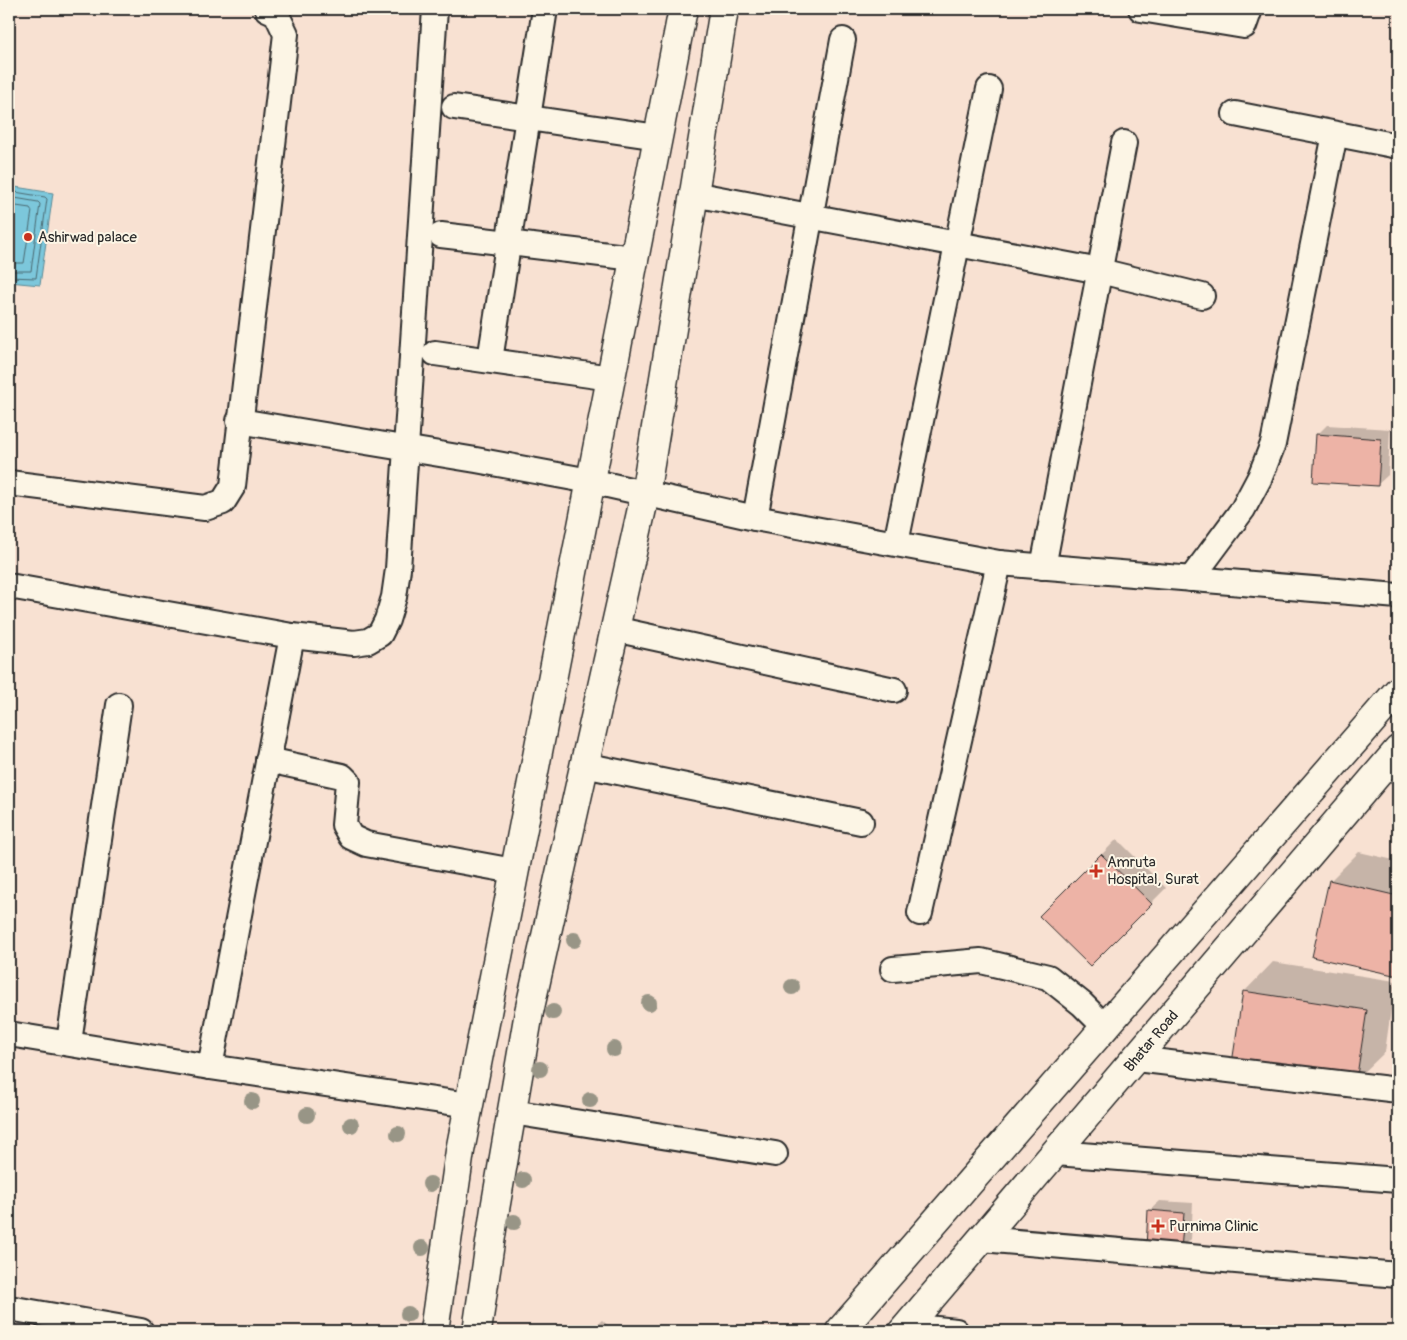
<svg xmlns="http://www.w3.org/2000/svg" width="1407" height="1340" font-family="Pangolin,sans-serif">
	<rect width="100%" height="100%" fill="#f8e1d2"/>
	<filter id="ink" filterUnits="userSpaceOnUse"><feTurbulence type="fractalNoise" baseFrequency=".02" numOctaves="2"/><feDisplacementMap in="SourceGraphic" scale="10" xChannelSelector="R" yChannelSelector="G"/><feConvolveMatrix kernelMatrix="1 2 1 2 8 2 1 2 1" color-interpolation-filters="sRGB"/></filter>
	<g filter="url(#ink)">
		<polygon fill="#7bc7db" stroke="#5b8995" points="9,186 53,193 40,285 9,282"/>
		<g fill="#0003">
			<polygon points="1327,425 1390,429 1388,475 1377,485 1317,435"/>
			<polygon points="1117,839 1166,888 1090,965 1041,916"/>
			<polygon points="1359,852 1398,861 1398,975 1313,956 1330,881"/>
			<polygon points="1273,962 1395,981 1385,1052 1355,1081 1244,992"/>
			<polygon points="1160,1201 1193,1203 1191,1239 1181,1249 1149,1211"/>
			<polygon points="602,1320 614,1331 590,1331"/>
		</g>
		<g fill="none" stroke-linecap="round" stroke-linejoin="round">
			<g stroke="#4b6971" stroke-width="1">
				<polyline points="9,191 45,197 47,199 36,278 9,277"/>
				<polyline points="9,197 38,202 40,204 31,271 9,271"/>
				<polyline points="9,205 30,208 32,211 24,263 9,263"/>
			</g>
		</g>
		<g fill="#edb3a6" stroke="#2b2b2b">
			<polygon points="1316,434 1381,439 1378,486 1313,482"/>
			<polygon points="1101,854 1152,904 1090,966 1039,916"/>
			<polygon points="1329,880 1398,896 1398,976 1312,957"/>
			<polygon points="1243,991 1367,1010 1356,1082 1232,1063"/>
			<polygon points="1148,1210 1184,1213 1181,1250 1146,1248"/>
		</g>
		<g fill="none" stroke-linecap="round" stroke-linejoin="round">
			<defs>
				<g id="minor">
					<polyline points="1141,9 1244,26 1250,9"/>
					<polyline points="454,107 658,137"/>
					<polyline points="1235,114 1398,146"/>
					<polyline points="693,194 1100,271 1202,296"/>
					<polyline points="441,235 634,258"/>
					<polyline points="435,353 611,378"/>
					<polyline points="490,360 545,9"/>
					<polyline points="239,421 476,460 590,481 755,518 999,563 1398,596"/>
					<polyline points="9,483 205,508 223,502 233,486 286,34 276,13 267,9"/>
					<polyline points="755,518 843,40"/>
					<polyline points="896,543 989,89"/>
					<polyline points="1043,567 1124,143"/>
					<polyline points="1191,579 1243,509 1260,477 1273,444 1335,134"/>
					<polyline points="9,586 292,636 354,643 368,641 380,634 387,620 394,597 398,569 435,9"/>
					<polyline points="614,629 894,690"/>
					<polyline points="268,760 342,776 348,782 344,825 351,837 366,844 514,871"/>
					<polyline points="584,765 861,822"/>
					<polyline points="920,913 999,563"/>
					<polyline points="893,969 981,961 1048,977 1082,1004 1106,1028"/>
					<polyline points="9,1034 210,1067 469,1105"/>
					<polyline points="69,1042 119,705"/>
					<polyline points="1136,1059 1398,1090"/>
					<polyline points="210,1067 292,636"/>
					<polyline points="512,1112 775,1154"/>
					<polyline points="1056,1153 1398,1180"/>
					<polyline points="982,1239 1398,1275"/>
					<polyline points="9,1308 141,1331"/>
					<polyline points="907,1326 956,1331"/>
				</g>
				<g id="tertiary">
					<polyline points="434,1331 460,1151 683,9"/>
					<polyline points="477,1331 495,1209 529,1012 645,495 724,9"/>
				</g>
				<g id="secondary">
					<polyline points="840,1331 1398,691"/>
					<polyline points="903,1331 1398,750"/>
				</g>
			</defs>
			<use href="#minor" stroke="#2b2b2b" stroke-width="28"/>
			<use href="#tertiary" stroke="#2b2b2b" stroke-width="31"/>
			<use href="#secondary" stroke="#2b2b2b" stroke-width="31"/>
			<use href="#minor" stroke="#fcf5e5" stroke-width="24"/>
			<use href="#tertiary" stroke="#fcf5e5" stroke-width="28"/>
			<use href="#secondary" stroke="#fcf5e5" stroke-width="28"/>
		</g>
		<g fill="#989586">
			<circle cx="574" cy="940" r="8"/>
			<circle cx="792" cy="987" r="8"/>
			<circle cx="649" cy="1003" r="8"/>
			<circle cx="553" cy="1012" r="8"/>
			<circle cx="614" cy="1049" r="8"/>
			<circle cx="540" cy="1069" r="8"/>
			<circle cx="590" cy="1100" r="8"/>
			<circle cx="252" cy="1101" r="8"/>
			<circle cx="307" cy="1115" r="8"/>
			<circle cx="351" cy="1125" r="8"/>
			<circle cx="398" cy="1134" r="8"/>
			<circle cx="523" cy="1180" r="8"/>
			<circle cx="430" cy="1184" r="8"/>
			<circle cx="514" cy="1222" r="8"/>
			<circle cx="422" cy="1248" r="8"/>
			<circle cx="408" cy="1314" r="8"/>
		</g>
	</g>
	<g fill="#c8321e" stroke="#fcf5e5" stroke-width="2">
		<circle cx="28" cy="237" r="5"/>
		<path d="M1093.5 863.5h5v5h5v5h-5v5h-5v-5h-5v-5h5z"/>
		<path d="M1155.5 1218.5h5v5h5v5h-5v5h-5v-5h-5v-5h5z"/>
	</g>
	<g text-anchor="middle" stroke-width="4" stroke-linejoin="round" paint-order="stroke">
		<g font-size="15" fill="#2b2b2b" stroke="#fcf5e5" text-anchor="start">
			<text x="38" y="242">Ashirwad palace</text>
			<text x="1107" y="867">Amruta<tspan x="1107" dy="17">Hospital, Surat</tspan></text>
			<text x="1169" y="1231">Purnima Clinic</text>
		</g>
		<g font-size="15" fill="#2b2b2b" stroke="#fcf5e5">
			<text transform="translate(1151 1041) rotate(-50)" y="5">Bhatar Road</text>
		</g>
	</g>
	<rect width="1407" height="1340" fill="none" stroke="#fcf5e5" stroke-width="30"/>
	<rect x="15" y="15" width="1377" height="1310" fill="none" stroke="#2b2b2b" stroke-width="2" filter="url(#ink)"/>
</svg>
